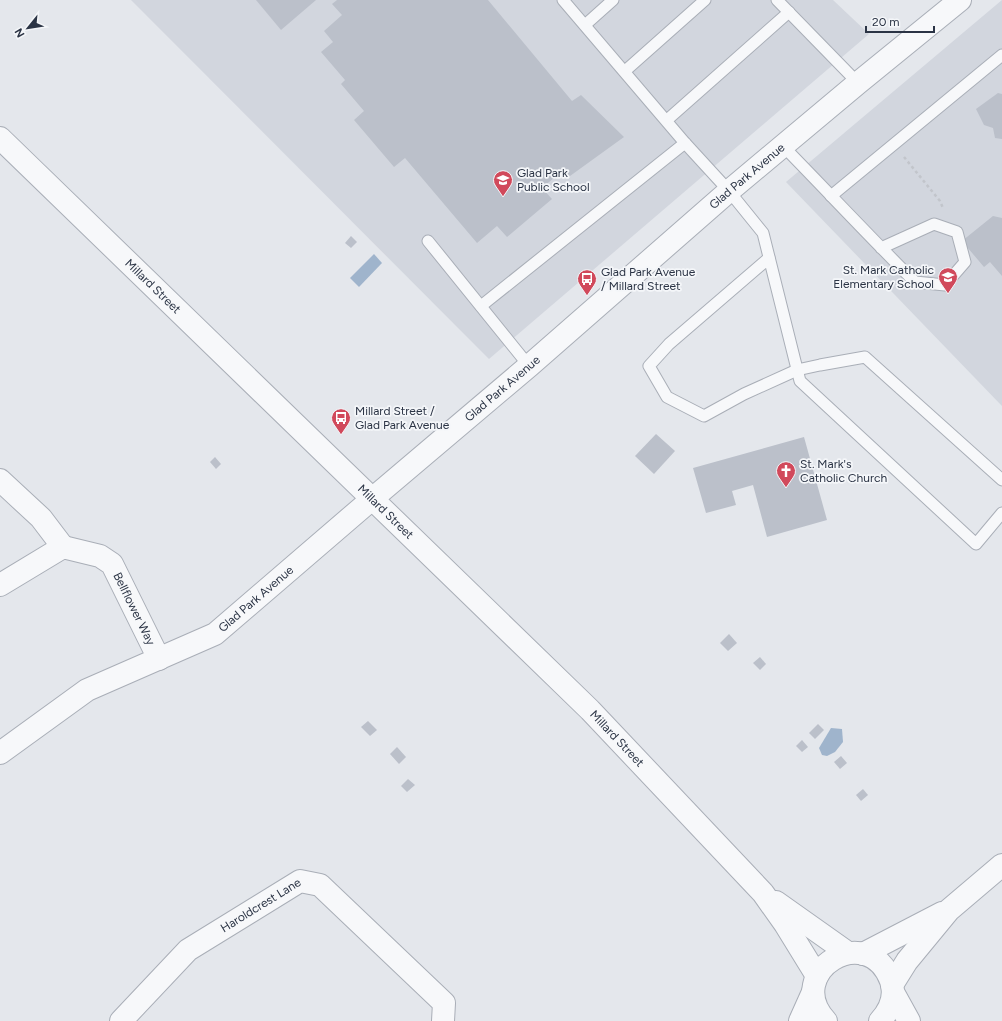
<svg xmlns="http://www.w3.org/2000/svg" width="1002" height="1021" font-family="Figtree,sans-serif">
	<rect width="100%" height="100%" fill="#e4e7ec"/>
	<g fill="#d2d6de">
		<polygon points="131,0 833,0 869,34 489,359"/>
		<polygon points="1002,0 1002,406 786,182"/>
	</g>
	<g fill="#9fb4cc">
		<polygon points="374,254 382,263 359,287 350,278"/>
		<polygon points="831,728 842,729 843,742 835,752 827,756 822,755 819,748"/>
	</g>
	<g fill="#bbc0ca">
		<polygon points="256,0 316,0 281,30"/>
		<polygon points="337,0 488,0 572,101 581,95 624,137 570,176 562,171 542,188 552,199 507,237 497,226 477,243 405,158 394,167 354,120 364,111 341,84 345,80 321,52 333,42 324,31 342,15 332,4"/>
		<polygon points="998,93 1002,94 1002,139 995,138 993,128 984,125 976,109"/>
		<polygon points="993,216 1002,218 1002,276 990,262 984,267 962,241"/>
		<polygon points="351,236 357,242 351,248 345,243"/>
		<polygon points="656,434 675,451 654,474 635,456"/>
		<polygon points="804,437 827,520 767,537 753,485 732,491 736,505 706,513 693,468"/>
		<polygon points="215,457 221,464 216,469 210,462"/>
		<polygon points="729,634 737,643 728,651 720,643"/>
		<polygon points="760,657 766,664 760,670 753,663"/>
		<polygon points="368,721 377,730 370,736 361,727"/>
		<polygon points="818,724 824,730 815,739 809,733"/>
		<polygon points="802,740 808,747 802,752 796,746"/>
		<polygon points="397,747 406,757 399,764 390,754"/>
		<polygon points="841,756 847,763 840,769 834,762"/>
		<polygon points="408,779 415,785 407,792 401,786"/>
		<polygon points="863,789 868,795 861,801 856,795"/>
	</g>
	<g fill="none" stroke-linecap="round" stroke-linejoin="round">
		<defs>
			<g id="service">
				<polyline points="563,0 685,143 729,191 763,233 800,381 976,544 1002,513"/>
				<polyline points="777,0 858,83"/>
				<polyline points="585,25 613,0"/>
				<polyline points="625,71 705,0"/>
				<polyline points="667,120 789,12"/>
				<path d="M783,146C827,191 870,237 915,282L945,285L965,262L957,232L934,224L881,248"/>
				<polyline points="831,196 1002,55"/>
				<polyline points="428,241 529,366"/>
				<polyline points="769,258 669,344 649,366 667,397 704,416 744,394 797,370 820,365 865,357 1002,480"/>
				<polyline points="481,306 685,143"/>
			</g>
			<g id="minor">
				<polyline points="0,480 41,518 63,547"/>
				<path id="s1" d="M0,585L63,547L100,556L112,564L159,659"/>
				<path id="s2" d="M0,753L87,690L215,634L372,499L529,366L729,191L858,83L960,0"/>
				<path id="s3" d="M121,1021L188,950L300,881L320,885L444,1003L443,1021"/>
			</g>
			<g id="tertiary">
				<path id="s4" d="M0,138L590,710L763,893L785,924L817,976"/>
				<polyline points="776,902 848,953"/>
				<polyline points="863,954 942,913"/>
				<polyline points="892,985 907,961 949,910 1002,865"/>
				<polyline points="893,992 909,1021"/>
				<polyline points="800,1021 813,992"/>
				<path d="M826,1021C781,972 868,919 891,981C896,996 890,1010 880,1021"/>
			</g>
		</defs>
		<use href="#service" stroke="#a9aeb7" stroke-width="13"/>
		<use href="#minor" stroke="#a9aeb7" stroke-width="24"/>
		<use href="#tertiary" stroke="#a9aeb7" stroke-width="24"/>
		<polyline stroke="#c2c5cb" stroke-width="2.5" stroke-dasharray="3 3" stroke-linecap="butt" points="904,157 940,201 943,208"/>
		<use href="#service" stroke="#f7f8fa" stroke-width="11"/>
		<use href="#minor" stroke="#f7f8fa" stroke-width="22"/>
		<use href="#tertiary" stroke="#f7f8fa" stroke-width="22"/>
	</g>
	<defs>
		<symbol id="school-pin" viewBox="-11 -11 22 30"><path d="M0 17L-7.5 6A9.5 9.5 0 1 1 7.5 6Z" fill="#d1495b" stroke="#f4f6f9"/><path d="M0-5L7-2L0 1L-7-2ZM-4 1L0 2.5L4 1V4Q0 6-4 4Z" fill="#fff"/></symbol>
		<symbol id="bus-pin" viewBox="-11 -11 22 30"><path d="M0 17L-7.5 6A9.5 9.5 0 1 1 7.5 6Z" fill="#d1495b" stroke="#f4f6f9"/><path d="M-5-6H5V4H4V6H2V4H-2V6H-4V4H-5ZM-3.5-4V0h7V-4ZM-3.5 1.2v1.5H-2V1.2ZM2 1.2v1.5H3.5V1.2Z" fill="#fff"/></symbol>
		<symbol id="church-pin" viewBox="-11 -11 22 30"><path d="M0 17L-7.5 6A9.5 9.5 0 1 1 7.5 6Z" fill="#d1495b" stroke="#f4f6f9"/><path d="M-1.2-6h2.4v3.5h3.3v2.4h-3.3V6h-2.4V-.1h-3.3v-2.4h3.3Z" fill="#fff"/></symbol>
	</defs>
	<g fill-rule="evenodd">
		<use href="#school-pin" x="492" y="169" width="22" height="30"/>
		<use href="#school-pin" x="937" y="266" width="22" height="30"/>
		<use href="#bus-pin" x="576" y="268" width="22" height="30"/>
		<use href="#bus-pin" x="330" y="407" width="22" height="30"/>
		<use href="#church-pin" x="775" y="460" width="22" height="30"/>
	</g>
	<g text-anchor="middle" stroke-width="3.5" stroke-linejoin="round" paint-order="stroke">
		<g font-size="12" fill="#2b3445" stroke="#f4f6f9" text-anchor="start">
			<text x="517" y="177">Glad Park<tspan x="517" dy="14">Public School</tspan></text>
			<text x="934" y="274" text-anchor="end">St. Mark Catholic<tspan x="934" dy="14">Elementary School</tspan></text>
			<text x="601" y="276">Glad Park Avenue<tspan x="601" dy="14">/ Millard Street</tspan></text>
			<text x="355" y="415">Millard Street /<tspan x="355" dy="14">Glad Park Avenue</tspan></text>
			<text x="800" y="468">St. Mark's<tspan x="800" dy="14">Catholic Church</tspan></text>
		</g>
		<g font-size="12" fill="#2b3445" stroke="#f4f6f9">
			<text dy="4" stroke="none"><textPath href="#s2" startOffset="949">Glad Park Avenue</textPath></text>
			<text dy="4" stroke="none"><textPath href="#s4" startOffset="213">Millard Street</textPath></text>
			<text dy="4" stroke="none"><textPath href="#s2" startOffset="625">Glad Park Avenue</textPath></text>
			<text dy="4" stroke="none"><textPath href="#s4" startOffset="537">Millard Street</textPath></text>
			<text dy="4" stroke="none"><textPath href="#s2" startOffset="301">Glad Park Avenue</textPath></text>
			<text dy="4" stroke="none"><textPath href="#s1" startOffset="176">Bellflower Way</textPath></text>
			<text dy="4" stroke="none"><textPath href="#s4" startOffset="861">Millard Street</textPath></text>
			<text dy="4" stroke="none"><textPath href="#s3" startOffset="183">Haroldcrest Lane</textPath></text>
		</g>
	</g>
	<g transform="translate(28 28) rotate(240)" stroke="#f4f6f9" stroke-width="3" paint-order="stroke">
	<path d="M0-3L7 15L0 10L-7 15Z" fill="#2b3445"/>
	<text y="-6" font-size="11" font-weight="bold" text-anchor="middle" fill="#2b3445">N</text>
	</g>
	<path d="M866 26v6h68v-6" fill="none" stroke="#2b3445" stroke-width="2"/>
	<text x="872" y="26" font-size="12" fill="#2b3445" stroke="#f4f6f9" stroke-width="3" paint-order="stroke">20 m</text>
</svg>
